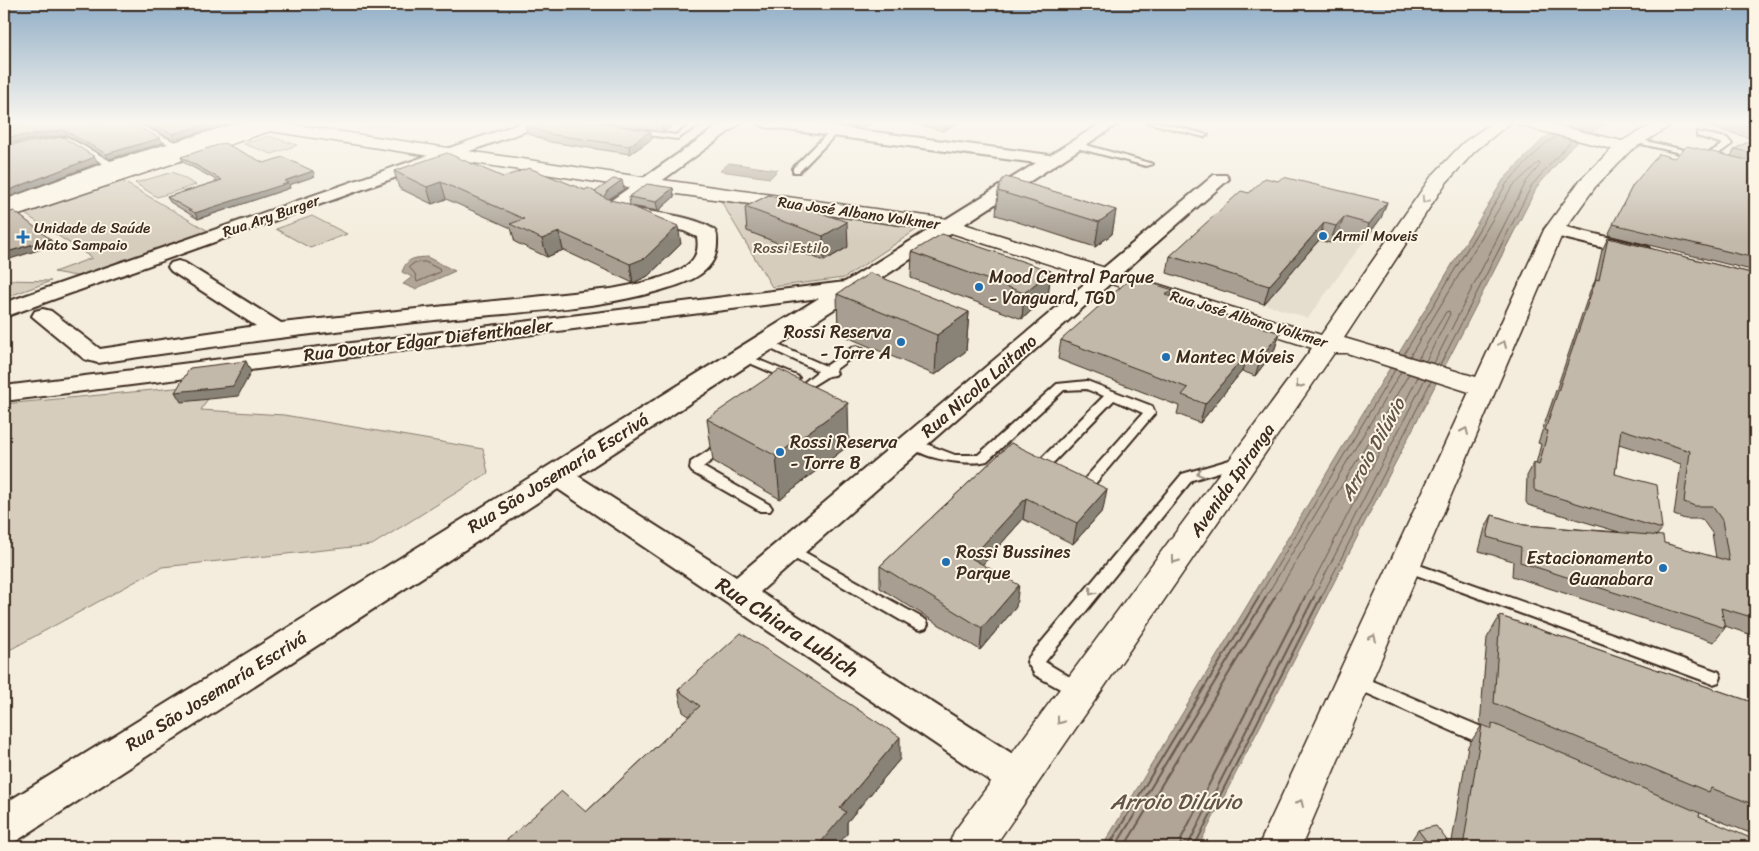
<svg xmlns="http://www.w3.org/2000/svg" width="1759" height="851" font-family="Sriracha,sans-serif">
	<rect width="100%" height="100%" fill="#f4eddd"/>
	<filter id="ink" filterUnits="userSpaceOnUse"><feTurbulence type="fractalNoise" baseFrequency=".02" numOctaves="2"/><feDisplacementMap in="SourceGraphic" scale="10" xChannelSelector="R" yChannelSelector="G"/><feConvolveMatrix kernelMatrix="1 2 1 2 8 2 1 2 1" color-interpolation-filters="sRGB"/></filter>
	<g filter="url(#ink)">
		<g fill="#e5ddce">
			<polygon points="326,122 399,122 385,129"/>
			<polygon points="1258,212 1364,241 1308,318 1167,273"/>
		</g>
		<g fill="#d6cdbd" stroke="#887c6e">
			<polygon points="269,136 297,145 272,154 244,144"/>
			<polygon points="173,172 196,185 157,197 135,183"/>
			<polygon points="122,181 210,232 81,277 54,272 92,258 25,214"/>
			<polygon points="721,201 919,228 844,278 772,287"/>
			<polygon points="312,216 347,234 310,248 276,229"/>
			<polygon points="4,280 51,281 4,298"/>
			<polygon points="217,384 201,410 284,415 483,449 488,473 372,545 162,567 4,653 4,404"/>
		</g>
		<g fill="#b0a596" stroke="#817466">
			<polygon points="1572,122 1607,122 1572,146 1537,187 1198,847 1102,847 1503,180 1543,139"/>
			<polygon points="729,163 778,170 770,178 720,171"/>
			<path d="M427,257L455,271L415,289L403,284L412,277L402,272C407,258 413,258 427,257Z"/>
		</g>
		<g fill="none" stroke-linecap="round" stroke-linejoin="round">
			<g stroke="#6a5b4e" stroke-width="1">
				<polygon points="425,262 439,269 440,272 417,282 415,274 409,267 414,263"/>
				<polyline points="1404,354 1507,183 1546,143 1558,136"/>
				<polyline points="1410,356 1512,187 1539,162 1540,165 1526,182 1434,363"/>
				<polyline points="1418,359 1446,312 1449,311 1450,314 1426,361"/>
				<polyline points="1440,365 1532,185 1572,140"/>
				<polyline points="1258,598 1395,370"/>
				<polyline points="1265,598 1401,372"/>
				<polyline points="1274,598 1409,374"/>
				<polyline points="1305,598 1418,377"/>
				<polyline points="1313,598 1425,379"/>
				<polyline points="1321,598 1431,381"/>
			</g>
			<g stroke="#6a5b4e" stroke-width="2">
				<polyline points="1108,847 1259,597"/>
				<polyline points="1115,847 1266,597"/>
				<polyline points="1124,847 1275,597"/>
				<polyline points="1180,847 1182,837 1305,597"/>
				<polyline points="1187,847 1314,597"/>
				<polyline points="1194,847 1321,597"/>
			</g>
			<defs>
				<g id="lane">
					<polygon points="125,122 134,122 181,145 174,147"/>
					<polygon points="695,122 704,122 677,139 633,133 629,131 633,129 676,135"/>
					<path d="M844,122H870C864,126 850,126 844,122Z"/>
					<polygon points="1146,122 1158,122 1208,135 1204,137"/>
					<polygon points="832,129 839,131 799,172 793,172 793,168"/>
					<polygon points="1697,132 1727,138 1732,144 1710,160 1704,160 1704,156 1723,144 1697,136"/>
					<polygon points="67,137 116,164 117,166 110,168 66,141 48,144 44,142"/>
					<polygon points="1633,138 1697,153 1701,155 1697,157 1633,142"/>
					<polygon points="1073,143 1079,143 1153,164 1146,166 1073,147"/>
					<polygon points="764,339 826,366 853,347 857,346 863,349 835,370 837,373 835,375 828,376 807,389 801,385 818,371 760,344 758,342"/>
					<polygon points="742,353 797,376 799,378 797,380 789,380 738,358 736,356 738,354"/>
					<path d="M1087,381L1152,406L1155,413L1094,485H1084L1082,482L1143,413L1114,400L1049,467H1039L1037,464L1039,461L1104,396L1086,389L1064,390L987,461C967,466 919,459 907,443L913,439L955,455H978L1057,384Z"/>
					<polygon points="725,440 731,444 730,447 703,467 770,505 772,508 770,511 760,511 692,472 690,469 691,462"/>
					<polygon points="1240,457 1247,461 1245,464 1192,480 1045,662 1085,686 1087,691 1085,696 1079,698 1073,696 1035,675 1027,662 1029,657 1182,474"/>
					<polygon points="790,544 926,620 928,624 926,628 920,630 914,628 785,553 783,549 785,545"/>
					<polygon points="1405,560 1719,672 1721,677 1719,682 1713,684 1400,569 1398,565 1400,561"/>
					<polygon points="1354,673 1498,734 1501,740 1498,746 1492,748 1486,746 1348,685 1346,680 1348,675"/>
				</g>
				<g id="street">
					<polygon points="4,122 30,122 27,125 4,131"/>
					<polygon points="241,122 264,122 261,125 119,170 4,211 4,200 107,162"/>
					<polygon points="524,122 546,122 543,125 4,317 4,303"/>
					<path d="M724,122H742L626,207C650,213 695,215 714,230C718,233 717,239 717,244C717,271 690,282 668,288C599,310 516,312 444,319C328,331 213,346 98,363L84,359L32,316L35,311L43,309L51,311L100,349L256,326L171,271L168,267L171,263L178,261L185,263L281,323L611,289C632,285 685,277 695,256C698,251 698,243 697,237L684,231L614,216L606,209L610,201Z"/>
					<polygon points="757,122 798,122 1050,155 1103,122 1121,122 578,476 736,577 1214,175 1226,175 1229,179 760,592 1033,767 1038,779 1033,791 1019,797 1005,791 558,489 18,840 4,845 4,804 819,298 4,401 4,386 845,282 1036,163 765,127"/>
					<polygon points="1554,224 1648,247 1651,251 1648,255 1641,257 1547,234 1544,230 1547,226"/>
				</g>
				<polygon id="secondary" points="290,122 289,124 648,178 948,219 1321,335 1431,177 1463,143 1493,122 1511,122 1475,151 1445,184 1344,338 1476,377 1544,230 1581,179 1612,149 1518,125 1516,122 1542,122 1622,141 1657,122 1676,122 1630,151 1595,187 1564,230 1301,847 1258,847 1469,392 1347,353 1334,353 994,847 948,847 954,832 1312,348 945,231 648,190 270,131 4,220 4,207 261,123"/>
			</defs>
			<use href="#lane" stroke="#3b2a1e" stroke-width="4"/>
			<use href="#street" stroke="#3b2a1e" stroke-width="4"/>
			<use href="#secondary" stroke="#3b2a1e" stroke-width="3"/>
			<use href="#lane" fill="#fcf5e5" fill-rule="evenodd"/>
			<use href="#street" fill="#fcf5e5" fill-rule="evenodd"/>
			<use href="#secondary" fill="#fcf5e5" fill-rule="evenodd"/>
		</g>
		<g fill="#a89f92" stroke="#3b2a1e" fill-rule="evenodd">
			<polygon points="23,122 163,143 109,159 67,135 4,144 4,127"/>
			<polygon points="138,122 235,122 175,140"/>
			<polygon points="598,122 677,122 663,132"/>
			<polygon points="910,122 959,122 943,131"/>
			<polygon points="1707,122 1755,122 1755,271 1608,235 1633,185 1674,158 1731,156 1735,149 1754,139 1705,126"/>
			<polygon points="525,125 650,131 652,139 630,154 550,142 527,133"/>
			<polygon points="181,157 315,176 289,185 290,188 198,219 170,202 167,197 218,181 183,162"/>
			<polygon points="394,171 503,177 585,190 595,192 624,189 609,200 630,206 629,197 673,188 674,197 658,211 631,206 681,244 648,276 633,283 563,250 547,257 515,242 511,228 446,199 432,204 399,188"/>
			<polygon points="1278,181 1387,202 1381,218 1364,241 1338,234 1330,243 1319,240 1264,304 1167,273 1170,256 1249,193"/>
			<polygon points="998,191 1116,210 1112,234 1095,247 996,215"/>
			<polygon points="769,195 848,247 824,261 747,231 745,207"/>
			<path d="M1608,238L1755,274V636L1725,626V628L1714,642L1512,576L1513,561L1479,551L1485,528L1492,515L1524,525L1619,532L1528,505L1526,502L1527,476L1534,463L1536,464L1541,444L1538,443L1590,291L1595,281L1602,250ZM1619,444L1681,464L1674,515L1685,519H1702L1712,533L1716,558L1664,543L1657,535L1662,529L1615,474Z"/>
			<polygon points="912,252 1051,271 1048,296 1022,319 911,278"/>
			<polygon points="837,294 969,312 966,351 935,375 838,333"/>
			<polygon points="1171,297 1280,333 1274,351 1255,376 1242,371 1200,423 1177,414 1179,406 1058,359 1061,340"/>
			<polygon points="707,419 849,445 780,499 713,461"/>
			<polygon points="1011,443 1103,510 1073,544 1023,519 982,565 1016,607 980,650 880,588 880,566"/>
			<polygon points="1500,616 1755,703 1755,835 1700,813 1699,816 1755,847 1407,847 1418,830 1451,847 1468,746 1482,725 1480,725 1487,638"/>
			<polygon points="678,690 900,759 847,822 847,834 586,812 689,716 683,712"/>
		</g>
		<g fill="#888277" stroke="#3b2a1e">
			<polygon points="215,122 235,122 175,140 172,134"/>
			<polygon points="665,122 677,122 663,132 662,124"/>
			<polygon points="943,122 959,122 943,131"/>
			<polygon points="64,130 67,135 4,144 4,138"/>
			<polygon points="650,131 652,139 630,154 629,146"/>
			<polygon points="160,138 163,143 109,159 106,154"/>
			<polygon points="95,157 98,163 4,199 4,192"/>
			<polygon points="313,171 315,176 289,185 290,188 198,219 195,213"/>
			<polygon points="622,180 624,189 609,199 603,198 607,191"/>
			<polygon points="441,182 446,199 432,204 427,187"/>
			<polygon points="673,188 674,197 658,211 656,202"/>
			<polygon points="1387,202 1381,218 1364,241 1369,224"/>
			<polygon points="1116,210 1112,234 1095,247 1099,222"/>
			<polygon points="1344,217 1338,234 1330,243 1336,226"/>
			<polygon points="847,222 848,247 824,261 823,236"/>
			<polygon points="1324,223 1319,240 1264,304 1269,286"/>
			<polygon points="678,226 681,244 648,276 633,283 630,264"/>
			<polygon points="559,232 563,250 547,257 542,239"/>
			<polygon points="50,239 54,245 7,260 4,255 4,253"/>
			<polygon points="1051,271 1048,296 1022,319 1024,293"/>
			<polygon points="1173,290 1169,309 1165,295"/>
			<polygon points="969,312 966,351 935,375 937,335"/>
			<polygon points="1280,333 1274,351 1255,376 1261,357"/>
			<polygon points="1248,352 1242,371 1200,423 1205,404"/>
			<polygon points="246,361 251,372 238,396 181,402 175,392"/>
			<polygon points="848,403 849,445 780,499 776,456"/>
			<polygon points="1107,489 1103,510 1073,544 1077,523"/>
			<polygon points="1026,498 1023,519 969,580 971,558"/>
			<polygon points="1019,585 1016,607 980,650 982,628"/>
			<polygon points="900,737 900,759 847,822 847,834 836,847 817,847 840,808"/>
		</g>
		<g fill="#c3b9aa" stroke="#3b2a1e">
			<polygon points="23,122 128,122 160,138 106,154 64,130 4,138 4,127"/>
			<polygon points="146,122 215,122 172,134"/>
			<polygon points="533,122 595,122 650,131 629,146 549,134 525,125"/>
			<polygon points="648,122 665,122 662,124"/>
			<polygon points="1731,122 1755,122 1755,128"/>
			<polygon points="63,137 95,157 4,192 4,146"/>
			<polygon points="1755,138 1755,154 1735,149"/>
			<polygon points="224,143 264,163 283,157 313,171 284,181 288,183 195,213 167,197 222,180 181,157"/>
			<polygon points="1687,146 1755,162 1755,258 1613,224 1633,185 1659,154 1674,158"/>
			<polygon points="447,153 503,177 529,168 585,190 588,188 610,200 624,203 678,226 645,258 630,264 559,232 542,239 510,224 524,219 441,182 427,187 394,171"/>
			<polygon points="1006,177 1116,210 1099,222 998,191 1002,180"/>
			<polygon points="1283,177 1387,202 1369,224 1344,217 1336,226 1324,223 1269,286 1170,256 1241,191 1249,193 1265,178 1278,181"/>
			<polygon points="613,179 622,180 607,191 604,197 595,192"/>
			<polygon points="647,184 673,188 656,202 629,197"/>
			<polygon points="769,195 847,222 823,236 745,207"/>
			<polygon points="14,211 50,239 4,253 4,214"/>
			<polygon points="942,234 1051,271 1024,293 912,252"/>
			<polygon points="1608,238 1755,274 1755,618 1721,608 1725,628 1520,562 1521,547 1487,537 1492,515 1524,525 1663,536 1664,543 1729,561 1722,520 1712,506 1695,506 1684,502 1690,451 1621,429 1615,474 1657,485 1662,529 1536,491 1534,489 1534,463 1539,465 1548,431 1545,430 1596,279 1599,280"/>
			<polygon points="870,273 969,312 937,335 837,294"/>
			<polygon points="1132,277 1173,290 1165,295 1280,333 1261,357 1248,352 1205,404 1182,395 1188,388 1061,340"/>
			<polygon points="246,361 233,386 175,392 190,368"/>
			<polygon points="779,370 848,403 776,456 707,419"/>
			<polygon points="1011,443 1107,489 1077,523 1026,498 971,558 1019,585 982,628 880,566"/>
			<polygon points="1500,616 1755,703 1755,805 1711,788 1709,792 1494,703"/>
			<polygon points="741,633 900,737 840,808 846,812 817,847 499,847 562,791 586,812 700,706 678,690"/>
			<polygon points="1492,723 1700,813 1699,816 1755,840 1755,847 1463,847 1482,725 1492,729"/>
			<polygon points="1436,826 1452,847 1431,847 1418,830"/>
		</g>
		<defs><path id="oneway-chevron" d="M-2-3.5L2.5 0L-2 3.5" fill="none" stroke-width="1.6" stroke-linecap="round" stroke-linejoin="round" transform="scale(1.25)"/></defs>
		<g stroke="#9c9082">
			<use href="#oneway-chevron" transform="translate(1425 200) rotate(124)"/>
			<use href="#oneway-chevron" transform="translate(1503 344) rotate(-66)"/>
			<use href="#oneway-chevron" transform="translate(1299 385) rotate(125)"/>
			<use href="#oneway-chevron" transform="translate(1465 431) rotate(-66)"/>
			<use href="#oneway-chevron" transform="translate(1200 473) rotate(163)"/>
			<use href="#oneway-chevron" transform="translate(1175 560) rotate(125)"/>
			<use href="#oneway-chevron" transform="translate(1092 592) rotate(129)"/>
			<use href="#oneway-chevron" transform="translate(1373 638) rotate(-66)"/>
			<use href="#oneway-chevron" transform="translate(1060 721) rotate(126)"/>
			<use href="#oneway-chevron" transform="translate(1300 803) rotate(-66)"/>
		</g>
	</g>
	<linearGradient id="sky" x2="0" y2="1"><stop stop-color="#91aec7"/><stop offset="0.51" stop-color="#faf7f0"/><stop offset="1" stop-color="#faf7f0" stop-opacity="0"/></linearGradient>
	<rect width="1759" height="241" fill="url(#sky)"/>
	<g fill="#1f6fb2" stroke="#fcf5e5" stroke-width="2">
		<circle cx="1323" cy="236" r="5"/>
		<path d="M20.5 229.5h5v5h5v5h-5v5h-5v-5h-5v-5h5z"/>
		<circle cx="979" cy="287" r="5"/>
		<circle cx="901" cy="342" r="5"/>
		<circle cx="1166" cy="357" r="5"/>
		<circle cx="780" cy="452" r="5"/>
		<circle cx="946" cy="562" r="5"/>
		<circle cx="1663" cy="568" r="5"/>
	</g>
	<g text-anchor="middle" stroke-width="4" stroke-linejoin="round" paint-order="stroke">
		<g font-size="15" fill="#3b2a1e" stroke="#fcf5e5">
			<text transform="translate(859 213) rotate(8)" y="5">Rua José Albano Volkmer</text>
			<text transform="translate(271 216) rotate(-19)" y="5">Rua Ary Burger</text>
			<text transform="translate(1249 319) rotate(17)" y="5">Rua José Albano Volkmer</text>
		</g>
		<g font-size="15" fill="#3b2a1e" stroke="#fcf5e5" text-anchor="start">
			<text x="34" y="233">Unidade de Saúde<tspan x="34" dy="17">Mato Sampaio</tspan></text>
			<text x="1333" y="241">Armil Moveis</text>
		</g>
		<g font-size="15" fill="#625346" stroke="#fcf5e5">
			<text x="791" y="253">Rossi Estilo</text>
		</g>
		<g font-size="18" fill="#3b2a1e" stroke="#fcf5e5" text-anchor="start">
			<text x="989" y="283">Mood Central Parque<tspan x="989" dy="21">- Vanguard, TGD</tspan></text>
			<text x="891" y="338" text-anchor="end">Rossi Reserva<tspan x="891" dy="21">- Torre A</tspan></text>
			<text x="1176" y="363">Mantec Móveis</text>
			<text x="790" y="448">Rossi Reserva<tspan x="790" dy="21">- Torre B</tspan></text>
			<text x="956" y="558">Rossi Bussines<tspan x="956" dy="21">Parque</tspan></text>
			<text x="1653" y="564" text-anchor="end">Estacionamento<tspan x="1653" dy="21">Guanabara</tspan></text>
		</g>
		<g font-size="18" fill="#3b2a1e" stroke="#fcf5e5">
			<text transform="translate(428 340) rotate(-7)" y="6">Rua Doutor Edgar Diefenthaeler</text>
			<text transform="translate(979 386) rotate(-41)" y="6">Rua Nicola Laitano</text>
			<text transform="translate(558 473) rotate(-32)" y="6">Rua São Josemaría Escrivá</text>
			<text transform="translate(1232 480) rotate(-55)" y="6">Avenida Ipiranga</text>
			<text transform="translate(216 691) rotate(-32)" y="6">Rua São Josemaría Escrivá</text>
		</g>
		<g font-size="19" font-style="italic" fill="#645548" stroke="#fcf5e5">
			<text transform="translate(1372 449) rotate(-61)" y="7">Arroio Dilúvio</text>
		</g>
		<g font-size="21" fill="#3b2a1e" stroke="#fcf5e5">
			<text transform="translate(787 627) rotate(33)" y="7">Rua Chiara Lubich</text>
		</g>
		<g font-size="22" font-style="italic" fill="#645548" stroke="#fcf5e5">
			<text x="1176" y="809">Arroio Dilúvio</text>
		</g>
	</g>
	<rect width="1759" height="851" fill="none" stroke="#fcf5e5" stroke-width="20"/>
	<rect x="10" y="10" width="1739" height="831" fill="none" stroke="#3b2a1e" stroke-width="2" filter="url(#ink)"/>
</svg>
